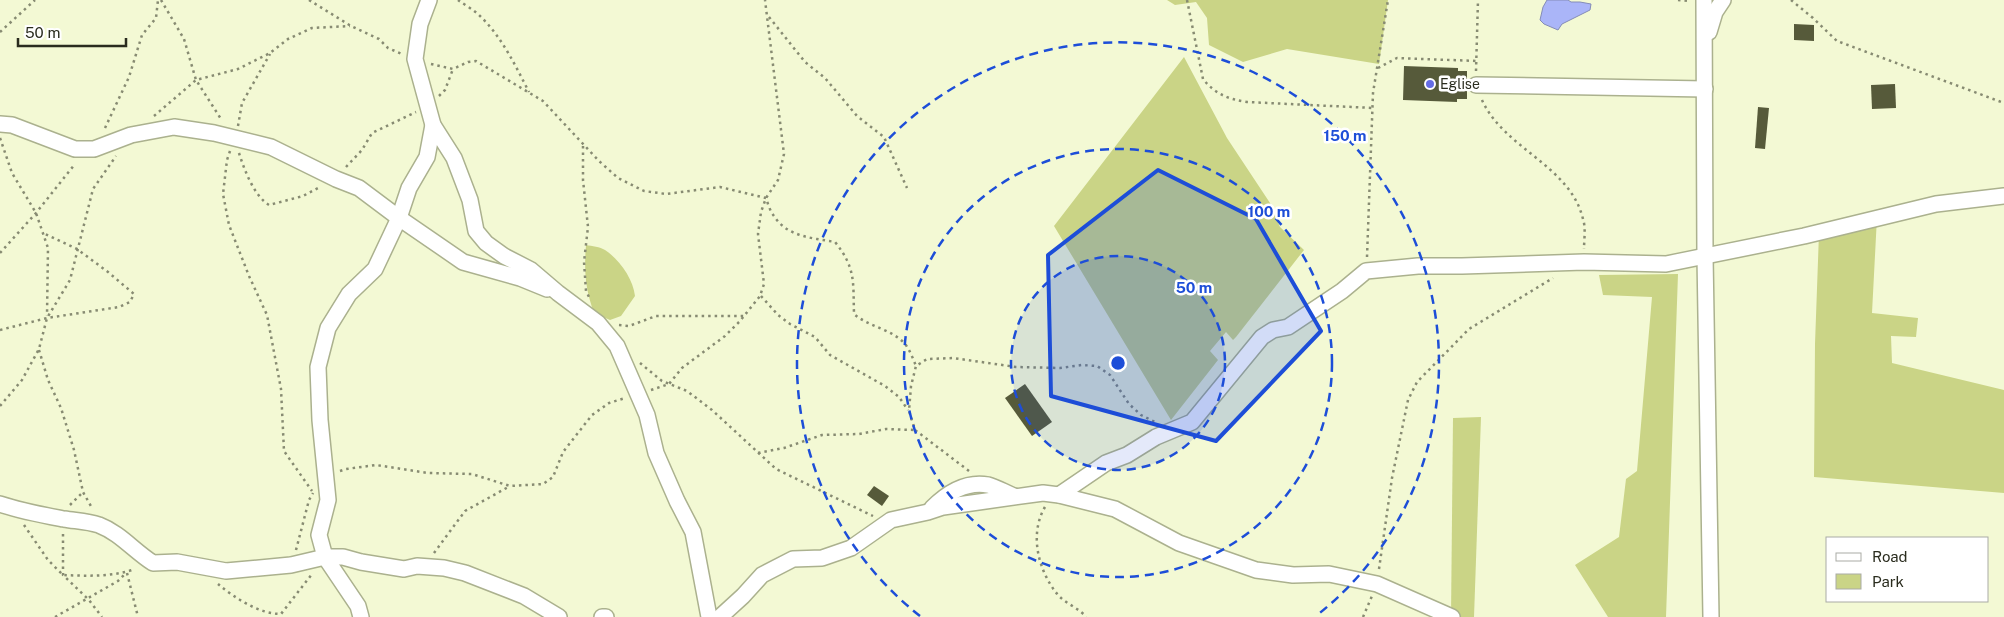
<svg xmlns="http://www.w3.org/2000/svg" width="2004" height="617" font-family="'Public Sans',sans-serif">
	<rect width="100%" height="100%" fill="#f3f9d4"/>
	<g fill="#cad486">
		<polygon points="1167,0 1388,0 1379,64 1287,49 1243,62 1209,45 1207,18 1196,2 1175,5"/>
		<polygon points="1184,57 1227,138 1270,203 1280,227 1304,250 1236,337 1233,340 1226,332 1210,351 1218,360 1171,420 1054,226"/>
		<polygon points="1877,217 1872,313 1918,318 1916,337 1891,336 1892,363 2004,390 2004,493 1814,477 1815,344 1819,233"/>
		<path d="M586,245C592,246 600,247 605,250C620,260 633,279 635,296L621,316L610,320L594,313C585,288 584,271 586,245Z"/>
		<polygon points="1678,274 1666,617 1608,617 1575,565 1619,537 1626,479 1637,471 1652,297 1603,295 1599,275"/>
		<polygon points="1481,417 1474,617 1451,617 1453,418"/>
	</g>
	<polygon fill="#aab5f8" stroke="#848cb7" points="1547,0 1568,0 1571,2 1580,2 1591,4 1590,10 1562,24 1558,30 1544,24 1540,20 1543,7"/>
	<g fill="#565a3a">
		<polygon points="1794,24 1814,25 1814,41 1794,40"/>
		<polygon points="1404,66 1458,68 1458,71 1467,71 1467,99 1457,99 1457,102 1403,100"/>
		<polygon points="1895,84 1896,108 1872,109 1871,85"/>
		<polygon points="1758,107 1769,108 1765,149 1755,148"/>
		<polygon points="1025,384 1052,422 1032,436 1005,398"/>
		<polygon points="874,486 889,496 882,506 867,495"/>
	</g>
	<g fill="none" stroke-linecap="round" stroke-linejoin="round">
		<defs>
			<g id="minor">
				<polyline points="429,0 420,24 415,59 433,125 454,158 470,200 476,231 486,243 504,256 531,270 558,293 598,323 617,346 647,415 656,453 677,501 693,532 709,617"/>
				<polyline points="1704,0 1705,256 1711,617"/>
				<polyline points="1709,32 1715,12 1723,0"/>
				<polyline points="1476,85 1705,89"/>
				<polyline points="0,124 12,125 75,149 94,149 131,135 174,127 214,133 271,147 336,179 359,188 399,218 463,262 520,278 547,289"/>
				<polyline points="1059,495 1106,463 1127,455 1156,437 1192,422 1262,337 1273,330 1288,327 1342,291 1366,271 1418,266 1462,266 1584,262 1666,264 1804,236 1936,204 2004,196"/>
				<path d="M0,504C21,511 43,515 64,519C76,521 87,521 99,525C120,533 134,551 153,563L177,562L226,571L291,565L325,557H343L361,562L404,569L417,566L444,568L465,573L524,596L559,617"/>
				<path d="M932,508C946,494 966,481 988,485C996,487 1006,493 1014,496"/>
				<polyline points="361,617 358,606 325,557 319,535 328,500 320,420 318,367 328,328 349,294 375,269 399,218 409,188 427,157 433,125"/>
				<polyline points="602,617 606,617"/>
				<polyline points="720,617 743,596 762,575 793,559 822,558 851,548 891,520 928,512 943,507 1043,493 1059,495 1115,509 1179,543 1256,570 1293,575 1329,574 1377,584 1452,617"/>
			</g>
		</defs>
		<use href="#minor" stroke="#abb18e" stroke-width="18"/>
		<g stroke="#878b72" stroke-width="2.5" stroke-dasharray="2.5 4" stroke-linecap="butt">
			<polyline points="161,0 184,39 196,80 221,119"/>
			<polyline points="309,0 351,26 379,39 388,48 402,54"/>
			<path d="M458,0C465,5 474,10 480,16C502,37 515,65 529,92"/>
			<path d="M1187,0L1203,79C1215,94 1228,99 1247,102L1373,108"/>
			<polyline points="1678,0 1689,1"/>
			<polyline points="1791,0 1813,18 1837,41 2004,103"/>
			<polyline points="769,17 805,62 825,78 857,116 884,137 907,188"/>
			<polyline points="0,32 35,0"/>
			<path d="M431,64L453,69L468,62L476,61L543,101L599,161L618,178L644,191L666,194L720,187L766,198C768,204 770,211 774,216C787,237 813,238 835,242C856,268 853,282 854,314C869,327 892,329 905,344C910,350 913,359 916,366"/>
			<polyline points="1378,68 1397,58 1477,61"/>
			<polyline points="1476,71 1478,0"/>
			<polyline points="439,96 445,90 453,69"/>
			<path d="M1482,100C1504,149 1570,165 1583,219C1586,228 1584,240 1584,249"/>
			<polyline points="154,116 196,80 238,69 270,53 288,39 312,28 350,26"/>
			<polyline points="238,126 242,103 270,54"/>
			<polyline points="105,128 129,77 142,35 156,18 158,0"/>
			<polyline points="0,138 12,173 36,213 48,248 47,316"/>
			<polyline points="583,146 583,180 588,227 584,262 586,291 589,297"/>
			<polyline points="230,151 227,160 223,194 229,225 249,276 267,315 281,389 284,451 312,491"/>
			<path d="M239,153C244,169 254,196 269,205L303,196L320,187"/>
			<polyline points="346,167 362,150 372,133 416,112"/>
			<polyline points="0,253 36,213 75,164"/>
			<polyline points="1367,257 1373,93 1388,0"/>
			<polyline points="761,296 778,315 790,324 815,337 830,355 885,386 899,397 908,410"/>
			<polyline points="619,325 629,326 656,316 745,316"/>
			<polyline points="0,330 47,318 119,307 130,302 134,294 108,272 77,249 43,233"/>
			<polyline points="39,350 48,380 61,408 74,450 83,492 92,508"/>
			<polyline points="640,363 662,381 687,391 712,410 776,469 873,516"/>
			<polyline points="651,390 669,384 682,368 725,336 740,321 760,296 764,284 758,234 761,212 766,198 778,180 784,154 765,0"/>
			<polyline points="0,406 22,380 39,349 47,318 70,280 93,189 116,156"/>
			<polyline points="758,453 784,448 822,435 859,434 886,429 915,430"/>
			<polyline points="340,471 346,469 376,465 428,473 472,474 510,486 543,484 553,477 563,452 592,415 609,403 625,398"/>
			<polyline points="969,471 915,430 909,411 911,386 916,366 927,359 953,358 1016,367 1060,368 1082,365 1097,366 1110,375 1129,404 1141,415 1155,422"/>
			<polyline points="70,505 83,492"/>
			<path d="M1045,507C1029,534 1038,571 1058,595C1066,604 1079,608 1086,617"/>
			<path d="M24,525L48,560L63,575C87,576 113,577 135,569"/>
			<polyline points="63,534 63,575 89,600 102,617"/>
			<polyline points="296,550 309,500 313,493"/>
			<polyline points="434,553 465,511 510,486"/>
			<polyline points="1379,569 1392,478 1408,400 1417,382 1469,329 1553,278"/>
			<polyline points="127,573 138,617"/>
			<path d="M218,584C235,598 259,614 281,614L312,574"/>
			<polyline points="55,617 118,581 126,573"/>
			<polyline points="1363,617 1372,596"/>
		</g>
		<use href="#minor" stroke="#fff" stroke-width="15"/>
	</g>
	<path fill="#1d4ed8" fill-opacity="0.2" stroke="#1d4ed8" stroke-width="4" stroke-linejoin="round" d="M1158,170L1256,219L1321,331L1216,441L1051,396L1048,255Z"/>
	<circle cx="1118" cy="363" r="107" fill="#1d4ed8" fill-opacity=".12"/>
	<g fill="none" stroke="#1d4ed8" stroke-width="2.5" stroke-dasharray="9 6">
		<circle cx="1118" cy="363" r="107"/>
		<circle cx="1118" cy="363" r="214"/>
		<path d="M920 616A321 321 0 1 1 1316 616"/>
	</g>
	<circle fill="#656ce5" stroke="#fff" stroke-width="2" cx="1430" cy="84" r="5"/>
	<g text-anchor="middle" stroke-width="5" stroke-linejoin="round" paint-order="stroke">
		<g font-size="14" fill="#2a2c1e" stroke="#fff" text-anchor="start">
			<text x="1440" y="89">Eglise</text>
		</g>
	</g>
	<circle cx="1118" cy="363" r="8" fill="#1d4ed8" stroke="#fff" stroke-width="2.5"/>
	<g font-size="15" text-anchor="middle" font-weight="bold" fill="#1d4ed8" stroke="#fff" stroke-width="5" stroke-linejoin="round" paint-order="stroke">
		<text x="1345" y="141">150 m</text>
		<text x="1269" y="217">100 m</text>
		<text x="1194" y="293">50 m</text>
	</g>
	<rect x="1826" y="537" width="162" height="65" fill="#ffffff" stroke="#aaaba5"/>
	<rect x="1836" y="553" width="25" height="8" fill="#ffffff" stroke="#aaaba5"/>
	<text x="1872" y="562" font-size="15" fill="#2a2c1e">Road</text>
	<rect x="1836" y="574" width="25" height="15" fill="#cad486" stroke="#aaaba5"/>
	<text x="1872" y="587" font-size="15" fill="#2a2c1e">Park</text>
	<path d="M18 38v8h108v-8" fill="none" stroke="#2a2c1e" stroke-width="2.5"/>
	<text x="25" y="38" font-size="15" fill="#2a2c1e" stroke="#ffffff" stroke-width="4" paint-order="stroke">50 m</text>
</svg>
